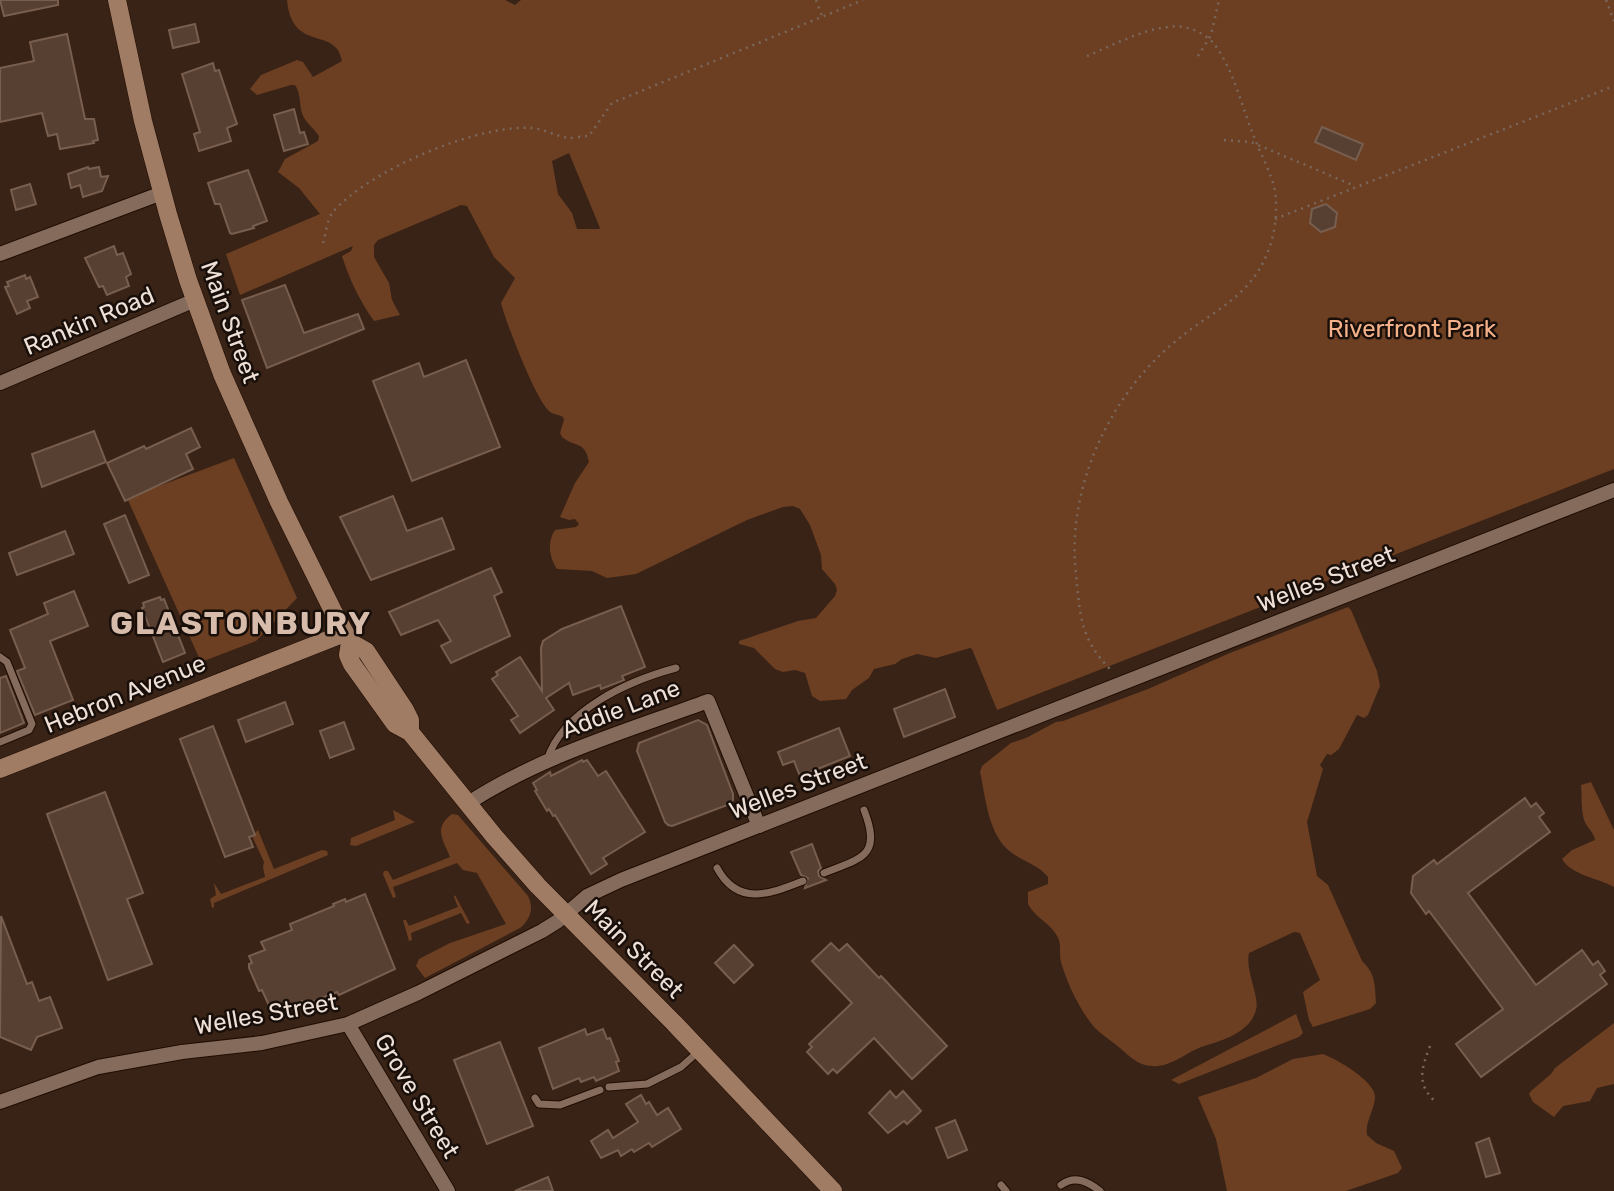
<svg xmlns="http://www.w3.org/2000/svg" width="1614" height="1191" font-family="Rubik,sans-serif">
	<rect width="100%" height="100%" fill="#392316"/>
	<g fill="#6c3f22" fill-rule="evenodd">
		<path d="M287,0H505L515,5L521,0H1614V469L997,710L972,649L970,648L936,658L917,654L902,659L895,664L874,669L869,678L852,690L846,699L820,701L812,696L805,673L795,670L783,672L775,669L754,648L739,644V641L798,621L816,618L835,596L837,590L835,584L822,569L821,555L810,525L800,509L793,506L783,507L747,520L636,574L607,578L592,571L557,569C549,557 547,542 555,530L576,527L579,524L575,519L569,520L560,517L575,483L589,462C585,440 575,448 562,437L560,433L564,420L563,417C558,414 552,415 548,410C535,397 506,323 501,303L515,278L494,257L467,206L461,205L378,240L374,245V257L389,283L392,300L400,315L374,321C360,301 349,279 342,256L351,251L353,246L240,295L226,254L320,214L299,188L278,172L285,159L318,141L319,136C314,128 305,123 302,113C299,104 301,93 295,85H291L257,95L250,89L261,75L297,60L303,62L313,77L342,61C336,25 292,54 287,0ZM569,153L600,228L599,229H577L572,213L558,194L552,161Z"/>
		<polygon points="234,458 297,598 256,641 201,662 127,498"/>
		<path d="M1348,607L1351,610L1377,671L1380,686L1368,715L1364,718L1357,715L1339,749L1331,755L1327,754L1320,765L1323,769L1307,822L1317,876L1328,885L1362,961C1375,973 1375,984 1376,1003L1370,1009L1313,1027L1309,1020L1303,992L1320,980L1300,933L1294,932L1249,953C1245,971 1260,997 1256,1010C1250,1033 1221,1041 1201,1047C1186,1053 1169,1068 1152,1066C1139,1066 1129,1056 1120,1048C1112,1041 1102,1035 1095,1028C1080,1011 1067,983 1061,962C1059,955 1061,947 1059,940C1053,924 1036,919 1028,904V892L1048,884V877C1040,866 1023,861 1012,853C988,836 986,798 980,772L982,766L1011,743L1026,738L1056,722L1063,721L1148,689L1230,653Z"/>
		<path d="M1591,782L1614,830V887C1598,878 1571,875 1562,859L1572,850L1595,840C1594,832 1587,828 1584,820C1581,809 1582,796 1581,785Z"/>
		<polygon points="393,810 415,822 356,846 350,845 351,838 395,820"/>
		<path d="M452,814L458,815L528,896C534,908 531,919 520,928L425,978L416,966L419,959L450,943L506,924L477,873L463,870L457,863L393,887L396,897L393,898L383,874L384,871H388L393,880L450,857C443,839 433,828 452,814Z"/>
		<polygon points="258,830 274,869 322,850 327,851 328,855 214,903 214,907 212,908 210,899 216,895 214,883 221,894 265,877 263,867 264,862 252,836"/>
		<polygon points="455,895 470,923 467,924 461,913 411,933 412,940 409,941 403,920 406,920 409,926 458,907 454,897"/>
		<polygon points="1296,1014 1303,1033 1299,1037 1179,1084 1171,1080"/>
		<polygon points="1614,1023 1614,1084 1597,1088 1590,1101 1563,1106 1554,1117 1533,1102 1529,1094 1531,1091 1551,1074 1555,1068"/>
		<path d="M1323,1054C1337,1059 1374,1081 1375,1096C1375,1110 1365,1120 1367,1135L1376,1143L1394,1151L1402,1168L1398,1173L1346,1191H1227L1216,1139L1198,1097L1256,1078L1293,1059Z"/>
	</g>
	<g fill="#574032" stroke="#775e4f" stroke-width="2">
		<polygon points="0,0 58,0 58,5 4,16"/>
		<polygon points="195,24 199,42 173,48 169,30"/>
		<polygon points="67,34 85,119 94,119 98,140 93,141 94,143 60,149 57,134 48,136 42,113 0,122 0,68 34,61 30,42"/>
		<polygon points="213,63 215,71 219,70 237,124 227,128 231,141 199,151 194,134 200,132 182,74"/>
		<polygon points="294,109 300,133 304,132 308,144 284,151 274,115"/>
		<polygon points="1322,127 1363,144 1356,160 1315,142"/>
		<polygon points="88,167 89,169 99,167 101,177 108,176 102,191 83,197 80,185 71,188 68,174"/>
		<polygon points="248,170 267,221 253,226 254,228 232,234 230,233 220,204 215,204 208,183"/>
		<polygon points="30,184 36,204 16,210 11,190"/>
		<polygon points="1326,204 1337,213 1335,227 1321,232 1310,223 1312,209"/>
		<polygon points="114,246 117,255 123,253 131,274 126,277 129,286 107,295 103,286 99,287 85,258"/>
		<polygon points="25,275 26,279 30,277 38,297 27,301 30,308 17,314 5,287 9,286 7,282"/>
		<polygon points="285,285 304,333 358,314 364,329 267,368 242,300"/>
		<polygon points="466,360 500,447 412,481 373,381 419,363 424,377"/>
		<polygon points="191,428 200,447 186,454 193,469 125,501 107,463 144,446 146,449"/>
		<polygon points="94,431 106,462 42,487 32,454"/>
		<polygon points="393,496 407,531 442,518 454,549 371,580 340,517"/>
		<polygon points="125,515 149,575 129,583 104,524"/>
		<polygon points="65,531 74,554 17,575 9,553"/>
		<polygon points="491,568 502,592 494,596 510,636 451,663 441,646 451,641 438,620 401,635 389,612"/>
		<polygon points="74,591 88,626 50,641 73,700 35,715 17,671 25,668 10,630 48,614 44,603"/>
		<polygon points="160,597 161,600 164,599 185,653 163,662 142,608 144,607 143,603"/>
		<polygon points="621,606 645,667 622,676 624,680 601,689 600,685 573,695 569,683 546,698 554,710 520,733 511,720 518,716 492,679 498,675 496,672 520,657 542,691 541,648 543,641 562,629"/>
		<polygon points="6,676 24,723 0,733 0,678"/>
		<polygon points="945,689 955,717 904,737 894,709"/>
		<polygon points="285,702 293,724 246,742 238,720"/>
		<polygon points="698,720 707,725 733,794 733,800 730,804 672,826 668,825 665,822 637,751 639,743"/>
		<polygon points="344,722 354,749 330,758 320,731"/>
		<polygon points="213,726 255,835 249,837 253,847 225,857 180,739"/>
		<polygon points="839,728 850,756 800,776 794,761 783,765 778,752"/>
		<polygon points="582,760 583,762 587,760 598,776 606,771 645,832 603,858 607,864 591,874 555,815 553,816 549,809 547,811 535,791 537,790 533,783 550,772 551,776"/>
		<polygon points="105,792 143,893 127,899 152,964 108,980 47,814"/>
		<polygon points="1525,798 1531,807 1536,803 1544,813 1539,817 1550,832 1468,893 1536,985 1582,950 1593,965 1598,961 1605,971 1600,975 1607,984 1481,1077 1456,1044 1503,1009 1429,911 1426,914 1411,893 1413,876 1434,860 1437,864"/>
		<polygon points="812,844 821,868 818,871 819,876 826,880 805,888 808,878 801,875 791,852"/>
		<polygon points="365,894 395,969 339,995 337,992 304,1005 302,1001 284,1009 283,1005 271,1010 262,990 259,991 249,968 249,964 252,963 249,956 265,950 261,942 292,930 290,924 334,906 333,904 345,899 346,902"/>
		<polygon points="1,916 27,984 32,982 39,1001 50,997 62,1028 37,1037 31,1050 0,1037"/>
		<polygon points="831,943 839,951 847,944 879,978 881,976 947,1046 912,1079 874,1038 837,1073 833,1069 828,1074 807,1052 812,1047 809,1044 852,1003 812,961"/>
		<polygon points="734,945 753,965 734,983 715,963"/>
		<polygon points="585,1029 587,1035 603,1029 607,1039 610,1038 619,1061 616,1062 619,1071 596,1081 594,1077 581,1082 579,1078 553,1089 539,1048"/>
		<polygon points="500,1042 533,1126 487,1144 454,1060"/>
		<polygon points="890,1091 896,1098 903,1091 921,1111 907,1124 904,1121 888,1133 869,1113"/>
		<polygon points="641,1095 646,1104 649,1102 657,1115 668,1108 681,1129 652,1147 649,1143 634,1152 632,1149 621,1156 618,1150 601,1158 591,1141 608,1130 613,1138 638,1122 626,1104"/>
		<polygon points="955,1120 967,1150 948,1158 936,1128"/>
		<polygon points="1489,1138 1500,1173 1486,1177 1476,1143"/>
		<polygon points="548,1177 553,1191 515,1191"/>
	</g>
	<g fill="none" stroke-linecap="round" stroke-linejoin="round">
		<defs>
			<g id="service">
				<polyline points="0,657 7,662 32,724 29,730 0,742"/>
				<path d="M547,760C563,710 628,681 676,668"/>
				<path d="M717,868C738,907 770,894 803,881"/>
				<path d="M824,873C862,858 882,856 864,810"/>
				<polyline points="609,1087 647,1084 681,1067 699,1051"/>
				<polyline points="535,1098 539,1104 560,1105 600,1090"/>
				<polyline points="1001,1185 1006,1191"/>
				<path d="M1061,1185C1075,1175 1087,1181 1100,1191"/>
			</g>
			<g id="minor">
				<polyline points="0,254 162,193"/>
				<polyline points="0,383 195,300"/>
				<path d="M467,804C540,756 627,731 708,701L759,826"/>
				<polyline points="348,1024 448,1191"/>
				<polyline points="0,1102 98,1067 182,1052 262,1043 348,1024 418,993 542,931 558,921 587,896 621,880 1614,490"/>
			</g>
			<g id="secondary">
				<polyline points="117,0 143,121 168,214 188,280 222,374 279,502 333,611 350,642 366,651 405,710 410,720 410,732"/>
				<polyline points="350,642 348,655 352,664 395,724 410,732 494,836 538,886 674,1023 833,1191"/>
				<polyline points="0,769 345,633"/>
			</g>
		</defs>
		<use href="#service" stroke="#1f0c02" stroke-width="9"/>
		<use href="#minor" stroke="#1f0c02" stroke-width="16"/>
		<use href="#secondary" stroke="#1f0c02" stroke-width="19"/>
		<g stroke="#7a675c" stroke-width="2.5" stroke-dasharray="2 5" stroke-linecap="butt">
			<polyline points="816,0 822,16"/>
			<polyline points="1606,0 1614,21"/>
			<path d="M1087,56C1114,45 1159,20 1188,28C1197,30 1209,37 1215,45C1234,71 1242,107 1254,137C1261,155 1271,172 1275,191C1278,212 1275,235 1267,254C1249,298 1212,311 1177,340C1110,394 1066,488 1076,574C1080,615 1080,639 1111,670L1108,671"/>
			<polyline points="1198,56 1211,35 1219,0"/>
			<polyline points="1224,140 1251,142 1355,186"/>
			<polyline points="1275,219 1614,86"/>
			<path d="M323,243C326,234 327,219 333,212C368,171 477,124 532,128C544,129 556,136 568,138C574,138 583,136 589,136L612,103L863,0"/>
			<path d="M1430,1046C1421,1070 1416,1085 1437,1103"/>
		</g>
		<use href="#service" stroke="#856b5c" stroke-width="7"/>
		<use href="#minor" stroke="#856b5c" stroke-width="14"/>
		<use href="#secondary" stroke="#a17c65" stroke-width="18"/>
	</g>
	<g text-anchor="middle" stroke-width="5" stroke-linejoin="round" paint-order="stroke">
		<g font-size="24" fill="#eee0d7" stroke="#190f0a">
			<text transform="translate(89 321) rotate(-23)" y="8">Rankin Road</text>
			<text transform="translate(230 322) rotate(70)" y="8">Main Street</text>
			<text transform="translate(1326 579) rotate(-21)" y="8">Welles Street</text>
			<text transform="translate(125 694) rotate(-22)" y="8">Hebron Avenue</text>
			<text transform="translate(621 709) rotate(-21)" y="8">Addie Lane</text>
			<text transform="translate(798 786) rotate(-21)" y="8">Welles Street</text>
			<text transform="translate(634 949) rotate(45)" y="8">Main Street</text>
			<text transform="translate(266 1014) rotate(-10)" y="8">Welles Street</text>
			<text transform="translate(417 1096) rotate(59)" y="8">Grove Street</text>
		</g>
		<g font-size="24" fill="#f5b28a" stroke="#190f0a">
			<text x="1412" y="337">Riverfront Park</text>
		</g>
		<g font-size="32" font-weight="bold" letter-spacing="2" fill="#d8bcab" stroke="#190f0a">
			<text x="241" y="634">GLASTONBURY</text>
		</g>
	</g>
</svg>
